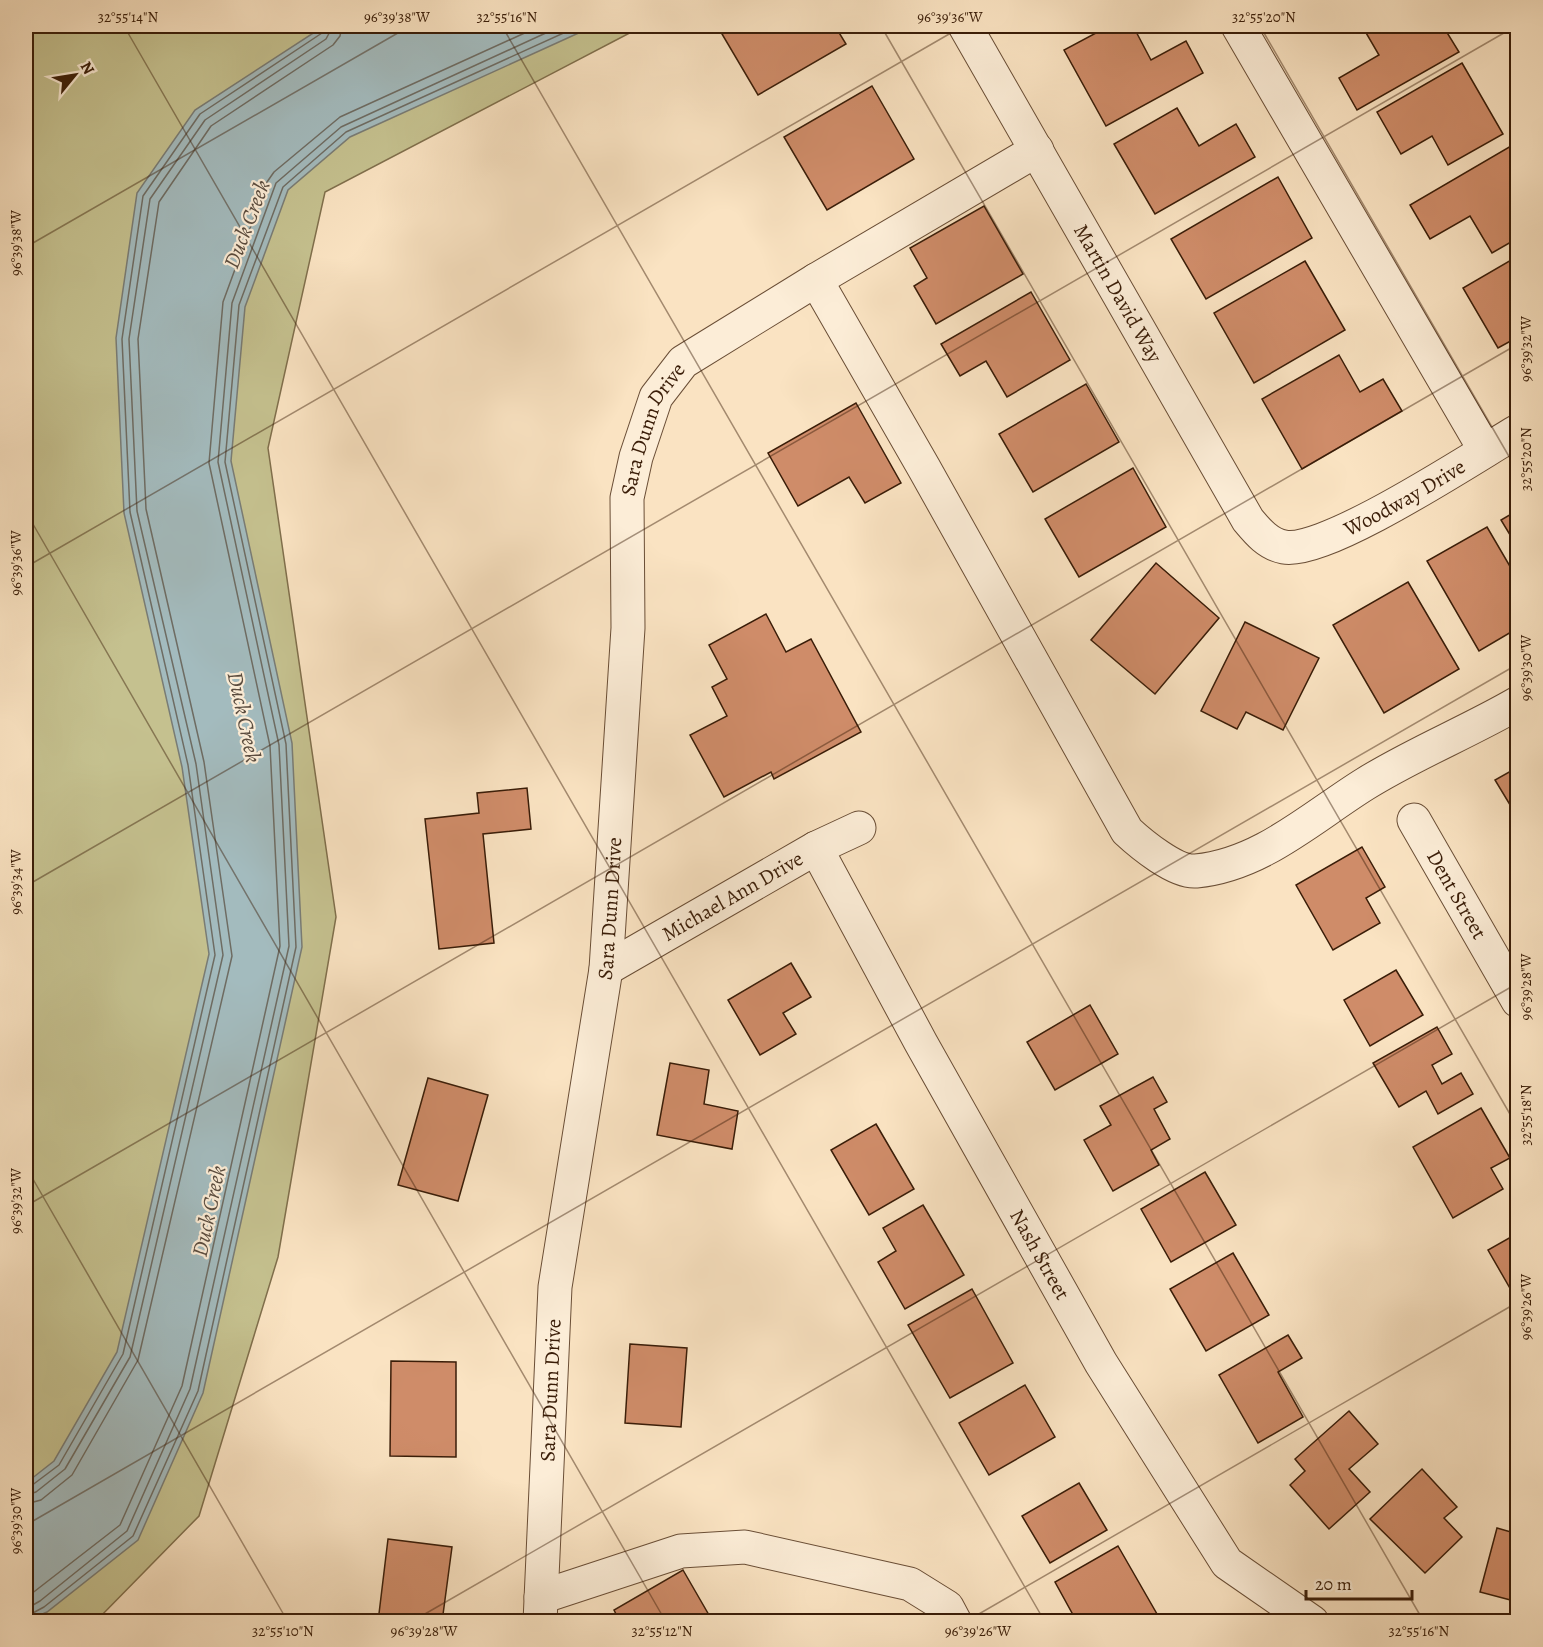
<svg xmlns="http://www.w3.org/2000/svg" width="1543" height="1647" font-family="Alegreya,serif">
	<rect width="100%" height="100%" fill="#fae3c2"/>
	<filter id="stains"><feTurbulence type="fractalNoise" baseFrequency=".00333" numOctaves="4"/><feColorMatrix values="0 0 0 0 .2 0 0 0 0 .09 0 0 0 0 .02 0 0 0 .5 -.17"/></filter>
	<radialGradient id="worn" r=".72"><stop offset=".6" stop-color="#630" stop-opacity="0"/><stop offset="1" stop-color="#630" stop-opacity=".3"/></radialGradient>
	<polygon fill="#c5c18f" stroke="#806f4c" stroke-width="1.5" points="26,26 643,26 325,192 268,448 336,917 278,1257 199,1516 96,1621 26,1622"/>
	<polygon fill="#a3bbbe" stroke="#797c75" stroke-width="1.5" points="324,26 594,26 350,137 288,190 245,307 231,461 292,743 302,947 203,1393 138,1540 47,1612 26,1621 26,1483 54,1461 117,1352 209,954 182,767 124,513 116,338 137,193 195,110"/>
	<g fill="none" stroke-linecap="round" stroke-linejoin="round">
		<g stroke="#6e6c63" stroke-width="1.5">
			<polyline points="26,1487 31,1486 59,1465 123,1354 215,955 188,765 130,512 122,339 143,196 200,114 322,33 325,26"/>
			<polyline points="26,1495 36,1492 65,1469 130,1357 223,955 196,764 137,511 129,339 150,199 205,120 326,39 333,26"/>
			<polyline points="26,1504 41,1500 72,1475 138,1360 232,956 204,762 146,509 138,339 159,202 211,126 333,45 340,36 342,26"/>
			<polyline points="26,1598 120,1525 182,1386 280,946 270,746 209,463 223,302 267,182 274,172 340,117 540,26"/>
			<polyline points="26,1609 40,1601 127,1531 190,1389 289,946 279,745 218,462 232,303 276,183 341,127 561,26"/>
			<polyline points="28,1622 31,1614 44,1607 133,1536 198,1391 296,947 286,744 225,462 239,305 283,187 346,132 579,26"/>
		</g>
	</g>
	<g fill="#cf8c69" stroke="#3a1d08" stroke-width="1.5">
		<polygon points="737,26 835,26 846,44 758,95 722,34"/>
		<polygon points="1109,26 1133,26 1151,60 1186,41 1203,73 1106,126 1064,50"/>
		<polygon points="1362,26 1443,26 1459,52 1357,110 1339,78 1379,55"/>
		<polygon points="1462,63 1503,134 1448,165 1432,136 1401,154 1377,112"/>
		<polygon points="872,86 914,159 827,210 784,137"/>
		<polygon points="1177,108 1199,146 1236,124 1255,157 1155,214 1114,144"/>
		<polygon points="1511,146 1518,157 1518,238 1492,253 1470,216 1430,239 1410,205"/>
		<polygon points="1278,177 1312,238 1206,299 1171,239"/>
		<polygon points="984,206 1023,274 936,324 914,286 927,278 910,248"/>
		<polygon points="1518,256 1518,337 1498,348 1463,288"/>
		<polygon points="1305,261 1345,330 1254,383 1214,313"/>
		<polygon points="1031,292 1070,360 1007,397 986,361 960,376 941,344"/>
		<polygon points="1339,355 1360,392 1383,379 1402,411 1302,469 1262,399"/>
		<polygon points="1086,384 1119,442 1033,492 999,434"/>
		<polygon points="856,403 901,483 865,503 849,477 798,506 768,453"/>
		<polygon points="1133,468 1166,527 1079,577 1045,519"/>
		<polygon points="1518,510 1518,548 1501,520"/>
		<polygon points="1487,527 1518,580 1518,628 1479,651 1427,561"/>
		<polygon points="1156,563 1219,618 1155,694 1091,640"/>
		<polygon points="1408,582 1459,669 1384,713 1333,625"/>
		<polygon points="766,614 786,652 811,639 861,732 774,779 771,772 724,797 690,735 727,716 712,687 727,679 709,645"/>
		<polygon points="1245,622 1319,658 1283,730 1246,712 1237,729 1201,711"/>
		<polygon points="1518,767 1518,818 1495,780"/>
		<polygon points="527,788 531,829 483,834 494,943 439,949 425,819 479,813 477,793"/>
		<polygon points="1362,847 1385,887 1366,898 1380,923 1333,950 1296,885"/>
		<polygon points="791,963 811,997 783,1013 796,1034 760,1055 728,1000"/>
		<polygon points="1396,970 1423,1015 1370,1046 1344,1000"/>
		<polygon points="1090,1005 1118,1054 1055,1090 1027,1042"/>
		<polygon points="1437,1027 1452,1054 1432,1065 1442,1084 1461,1073 1473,1094 1438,1114 1426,1091 1399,1107 1373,1063"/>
		<polygon points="670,1063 709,1070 704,1104 738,1111 732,1149 657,1135"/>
		<polygon points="1153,1077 1167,1102 1154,1109 1170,1139 1151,1150 1159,1165 1113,1191 1084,1140 1111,1125 1100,1106"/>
		<polygon points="428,1078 488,1095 458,1201 398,1185"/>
		<polygon points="1481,1108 1510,1158 1491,1168 1503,1189 1453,1218 1413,1147"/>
		<polygon points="876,1124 914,1189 869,1215 831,1150"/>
		<polygon points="1205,1172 1236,1225 1171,1262 1141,1209"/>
		<polygon points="923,1205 964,1275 905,1309 878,1262 896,1251 883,1228"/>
		<polygon points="1518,1233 1518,1295 1515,1297 1488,1250"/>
		<polygon points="1233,1253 1269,1315 1206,1351 1170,1289"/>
		<polygon points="972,1289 1013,1363 950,1398 908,1325"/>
		<polygon points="1288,1335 1302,1358 1278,1372 1303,1417 1258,1443 1219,1375"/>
		<polygon points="630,1344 687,1348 681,1427 625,1423"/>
		<polygon points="391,1361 456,1362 456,1457 390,1456"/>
		<polygon points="1025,1385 1055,1437 989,1475 959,1423"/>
		<polygon points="1349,1411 1378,1444 1349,1469 1370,1492 1329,1529 1290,1485 1305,1471 1295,1459"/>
		<polygon points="1422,1469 1457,1507 1444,1518 1462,1537 1425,1573 1370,1519"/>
		<polygon points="1079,1483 1107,1530 1050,1563 1022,1516"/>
		<polygon points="1497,1528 1518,1534 1518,1602 1480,1592"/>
		<polygon points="388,1539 452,1547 442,1622 378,1622"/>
		<polygon points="1118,1546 1157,1614 1144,1622 1077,1622 1055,1582"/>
		<polygon points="683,1570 713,1622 620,1622 614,1610"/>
	</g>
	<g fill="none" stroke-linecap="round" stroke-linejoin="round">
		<defs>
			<g id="minor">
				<path id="s1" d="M965,26L1248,520C1258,532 1268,544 1284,547C1326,555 1475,456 1518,431"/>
				<polyline points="1238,26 1485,450"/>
				<path d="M1037,150L816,280L924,468L1127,831C1141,844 1176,873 1196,871C1261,865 1312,817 1365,784C1413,754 1468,732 1518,703"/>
				<path id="s2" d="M1414,820L1518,1001"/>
				<path id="s3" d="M816,848L921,1043L1101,1363L1227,1563L1312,1622"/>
				<path id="s4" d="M606,969L816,848L859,828"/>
				<polyline points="541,1597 681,1551 745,1547 910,1584 947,1607 955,1622"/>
				<path id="s5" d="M540,1622L555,1287L606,969L628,628L627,498L636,457L656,397L683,362L816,280"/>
			</g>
		</defs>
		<use href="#minor" stroke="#6a4e36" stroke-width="35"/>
		<use href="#minor" stroke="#fcedd7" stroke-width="33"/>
	</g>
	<path fill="none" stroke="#3a1d08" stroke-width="1.5" stroke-opacity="0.45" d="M124,26L1045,1622M502,26L1424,1622M881,26L1518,1128M1260,26L1518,472M26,247L410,26M26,512L666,1622M26,567L963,26M26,886L1516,26M26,1167L288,1622M26,1206L1518,344M26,1525L1518,664M411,1622L1518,983M965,1622L1518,1302"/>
	<g text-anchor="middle" stroke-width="4.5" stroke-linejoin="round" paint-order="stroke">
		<g font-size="21" fill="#3a1d08" stroke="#fcedd7">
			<text dy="7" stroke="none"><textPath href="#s1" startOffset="308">Martin David Way</textPath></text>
			<text dy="7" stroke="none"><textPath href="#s5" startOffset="1203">Sara Dunn Drive</textPath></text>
			<text dy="7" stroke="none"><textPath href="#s1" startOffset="747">Woodway Drive</textPath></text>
			<text dy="7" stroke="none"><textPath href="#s2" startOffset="86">Dent Street</textPath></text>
			<text dy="7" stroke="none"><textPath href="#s4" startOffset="146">Michael Ann Drive</textPath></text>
			<text dy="7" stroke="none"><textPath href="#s5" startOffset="718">Sara Dunn Drive</textPath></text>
			<text dy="7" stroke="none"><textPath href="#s3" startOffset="464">Nash Street</textPath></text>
			<text dy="7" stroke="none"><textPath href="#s5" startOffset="232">Sara Dunn Drive</textPath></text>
		</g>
		<g font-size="22" font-style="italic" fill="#5a4c3f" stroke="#fcedd7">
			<text transform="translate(246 224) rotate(-69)" y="8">Duck Creek</text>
			<text transform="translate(245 717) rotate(78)" y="8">Duck Creek</text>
			<text transform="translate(208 1211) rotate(-78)" y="8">Duck Creek</text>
		</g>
	</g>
	<rect width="1543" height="1647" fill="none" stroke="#fae3c2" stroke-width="66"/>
	<g transform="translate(75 75) rotate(60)" stroke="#fcedd7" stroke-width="4.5" paint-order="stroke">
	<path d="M0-4.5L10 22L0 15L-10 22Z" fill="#3a1d08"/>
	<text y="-9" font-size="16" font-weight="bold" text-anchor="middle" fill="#3a1d08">N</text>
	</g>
	<path d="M1306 1590v9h106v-9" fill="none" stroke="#3a1d08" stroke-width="3"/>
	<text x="1315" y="1590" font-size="18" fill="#3a1d08" stroke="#fcedd7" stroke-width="4.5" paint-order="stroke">20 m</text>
	<rect x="33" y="33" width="1477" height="1581" fill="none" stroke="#3a1d08" stroke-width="2"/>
	<g font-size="15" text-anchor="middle" fill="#3a1d08">
		<text x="128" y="22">32°55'14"N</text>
		<text x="397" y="22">96°39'38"W</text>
		<text x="507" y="22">32°55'16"N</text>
		<text x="950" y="22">96°39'36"W</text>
		<text x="1264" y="22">32°55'20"N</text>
		<text transform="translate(16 243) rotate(-90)" y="5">96°39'38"W</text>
		<text transform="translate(1526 349) rotate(-90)" y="5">96°39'32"W</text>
		<text transform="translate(1526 459) rotate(-90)" y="5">32°55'20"N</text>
		<text transform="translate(16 563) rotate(-90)" y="5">96°39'36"W</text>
		<text transform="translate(1526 668) rotate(-90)" y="5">96°39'30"W</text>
		<text transform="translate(16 882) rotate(-90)" y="5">96°39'34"W</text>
		<text transform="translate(1526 987) rotate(-90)" y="5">96°39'28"W</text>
		<text transform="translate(1526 1115) rotate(-90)" y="5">32°55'18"N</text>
		<text transform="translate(16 1201) rotate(-90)" y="5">96°39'32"W</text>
		<text transform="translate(1526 1307) rotate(-90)" y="5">96°39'26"W</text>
		<text transform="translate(16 1521) rotate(-90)" y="5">96°39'30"W</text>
		<text x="283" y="1636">32°55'10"N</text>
		<text x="424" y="1636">96°39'28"W</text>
		<text x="662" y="1636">32°55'12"N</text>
		<text x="978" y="1636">96°39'26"W</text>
		<text x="1419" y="1636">32°55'16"N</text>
	</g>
	<rect width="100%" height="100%" filter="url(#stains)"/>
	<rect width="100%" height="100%" fill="url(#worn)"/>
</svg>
